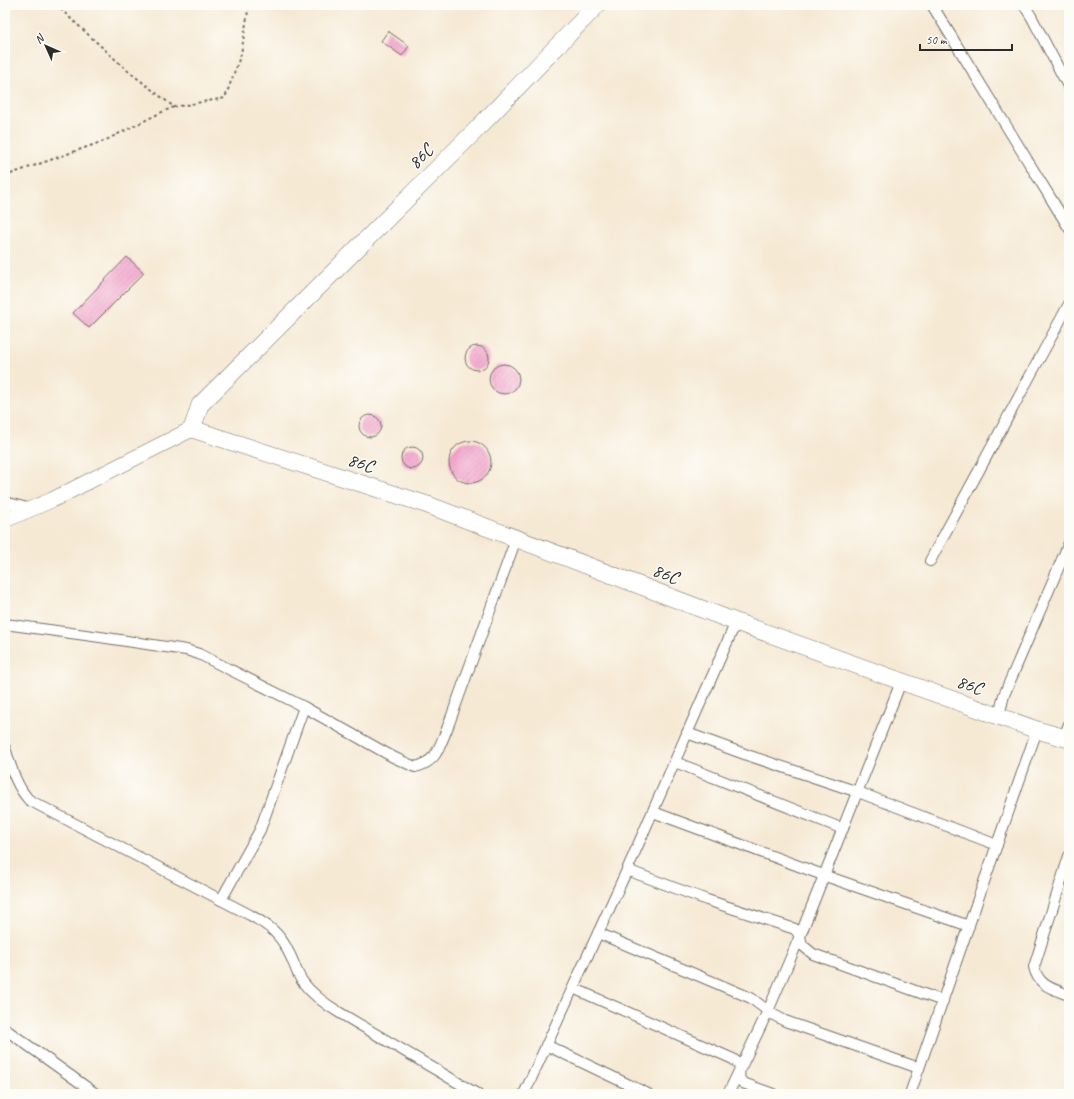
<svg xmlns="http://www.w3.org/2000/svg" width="1074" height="1099" font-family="Caveat,sans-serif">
	<defs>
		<pattern id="building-hatch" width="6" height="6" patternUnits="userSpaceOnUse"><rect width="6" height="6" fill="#f3a5cc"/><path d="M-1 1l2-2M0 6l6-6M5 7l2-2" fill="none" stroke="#d08eaf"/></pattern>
	</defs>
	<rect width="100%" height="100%" fill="#fdfcf7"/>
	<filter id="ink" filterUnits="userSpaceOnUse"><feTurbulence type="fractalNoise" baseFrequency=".025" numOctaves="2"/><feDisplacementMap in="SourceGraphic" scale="8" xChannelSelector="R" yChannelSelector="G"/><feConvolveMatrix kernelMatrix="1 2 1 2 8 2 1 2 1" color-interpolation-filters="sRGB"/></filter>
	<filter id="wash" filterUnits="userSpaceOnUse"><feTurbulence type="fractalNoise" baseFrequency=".012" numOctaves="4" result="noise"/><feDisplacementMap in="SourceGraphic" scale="16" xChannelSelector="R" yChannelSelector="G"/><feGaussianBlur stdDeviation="0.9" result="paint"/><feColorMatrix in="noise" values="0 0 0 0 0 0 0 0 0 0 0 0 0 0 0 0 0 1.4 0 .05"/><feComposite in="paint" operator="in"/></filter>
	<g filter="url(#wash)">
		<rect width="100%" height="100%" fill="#f6e9d4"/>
		<g id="blocks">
			<g fill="url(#building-hatch)">
				<polygon points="388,31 409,46 402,56 381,41"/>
				<polygon points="127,257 144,273 89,328 73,313"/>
				<circle cx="477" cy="358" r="12"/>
				<circle cx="504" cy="379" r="15"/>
				<circle cx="370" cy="426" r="11"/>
				<circle cx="470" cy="462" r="21"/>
				<circle cx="412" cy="458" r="11"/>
			</g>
		</g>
	</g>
	<g filter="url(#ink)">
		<use href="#blocks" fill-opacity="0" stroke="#726e66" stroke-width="1"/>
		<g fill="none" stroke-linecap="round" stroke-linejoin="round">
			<defs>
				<g id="street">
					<polyline points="932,5 1069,228"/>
					<polyline points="1024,5 1031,16 1069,88"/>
					<polyline points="5,502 31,509"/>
					<polyline points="930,561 1069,304"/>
					<path d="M5,624L100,637L186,650L199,654L304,707L393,757L415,767C437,762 439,747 447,729L516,539"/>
					<polyline points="999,716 1004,695 1069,543"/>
					<polyline points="687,733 750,756 858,792 997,845"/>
					<polyline points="1064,737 1069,724"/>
					<path d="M5,748C11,767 16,786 29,800L250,915C268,925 280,933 289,953C294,962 296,972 302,981C312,995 325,1004 340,1013L477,1094"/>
					<polyline points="675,762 843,829"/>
					<polyline points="653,812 823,875 969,926"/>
					<path d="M1069,856L1034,967C1038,986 1053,989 1069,995"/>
					<polyline points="627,870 707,900 795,929 800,936 802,945 813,954 943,1001"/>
					<polyline points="221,900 260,830 304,707"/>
					<polyline points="598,933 751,998 772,1014 785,1021 919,1068"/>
					<path d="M573,988L733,1059L740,1065C740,1072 737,1078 743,1083L773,1094"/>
					<polyline points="5,1029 96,1094"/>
					<polyline points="546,1045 648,1094"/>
					<polyline points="524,1094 627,870 736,622"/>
					<polyline points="728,1094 768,1011 800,936 901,682"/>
					<polyline points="910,1094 1037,730"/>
				</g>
				<polyline id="secondary" points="5,520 52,500 192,429"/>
				<polyline id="primary" points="597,5 475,131 200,405 192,429 428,505 736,622 1037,730 1069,739"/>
			</defs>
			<use href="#street" stroke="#726e66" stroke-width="12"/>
			<use href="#secondary" stroke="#726e66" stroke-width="16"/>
			<use href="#primary" stroke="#726e66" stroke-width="18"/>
			<g stroke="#726e66" stroke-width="2" stroke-dasharray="3 3" stroke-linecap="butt">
				<polyline points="56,5 128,71 174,107 225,98 241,54 249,5"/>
				<polyline points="5,176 104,141 162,112 174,107"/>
			</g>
			<use href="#street" stroke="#fff" stroke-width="10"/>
			<use href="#secondary" stroke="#fff" stroke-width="15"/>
			<use href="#primary" stroke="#fff" stroke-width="17"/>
		</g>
	</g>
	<g text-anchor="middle" stroke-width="3" stroke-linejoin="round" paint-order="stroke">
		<g font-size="19" fill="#2b2b2b" stroke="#fdfcf7">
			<text transform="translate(420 156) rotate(-45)" y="7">86C</text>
			<text transform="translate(361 462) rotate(18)" y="7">86C</text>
			<text transform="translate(666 573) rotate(21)" y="7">86C</text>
			<text transform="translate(970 684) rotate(19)" y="7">86C</text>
		</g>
	</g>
	<rect width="1074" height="1099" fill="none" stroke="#fdfcf7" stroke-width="20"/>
	<g transform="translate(46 46) rotate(315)" stroke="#fdfcf7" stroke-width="3" paint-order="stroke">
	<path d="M0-3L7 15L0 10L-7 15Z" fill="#2b2b2b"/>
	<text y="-6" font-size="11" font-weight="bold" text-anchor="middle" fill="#2b2b2b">N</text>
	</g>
	<path d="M920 44v6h92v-6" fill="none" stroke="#2b2b2b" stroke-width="2"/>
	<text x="926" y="44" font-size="12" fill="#2b2b2b" stroke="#fdfcf7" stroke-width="3" paint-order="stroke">50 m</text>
</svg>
